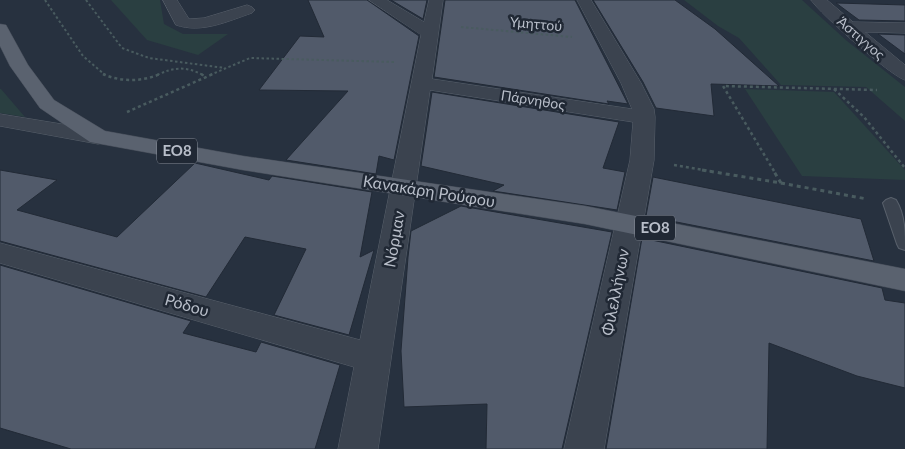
<svg xmlns="http://www.w3.org/2000/svg" width="905" height="449" font-family="Lato,sans-serif">
	<rect width="100%" height="100%" fill="#27313f"/>
	<g fill="#2a3f41">
		<polygon points="111,0 160,0 164,24 183,34 228,34 198,55 147,40"/>
		<polygon points="684,0 802,0 847,41 905,87 905,121 866,87 781,85 739,38 718,26"/>
		<polygon points="0,89 1,89 25,117 0,113"/>
		<polygon points="745,89 834,92 905,170 905,180 802,176"/>
	</g>
	<g fill="#515a6a" stroke="#222a36">
		<polygon points="308,0 367,0 419,36 394,160 379,156 376,174 286,160 348,91 259,90 300,36 324,37"/>
		<polygon points="391,0 427,0 423,19"/>
		<polygon points="445,0 575,0 628,104 607,101 609,104 434,77"/>
		<polygon points="593,0 675,0 715,29 779,86 711,84 714,116 656,108 643,82"/>
		<polygon points="836,3 905,5 905,21 859,20"/>
		<polygon points="878,34 905,35 905,54"/>
		<polygon points="432,92 619,122 603,168 625,172 617,210 493,191 504,185 421,166"/>
		<polygon points="195,163 269,180 272,176 372,192 360,257 374,250 349,335 274,315 306,249 245,237 206,297 0,241 0,170 57,180 17,210 117,237"/>
		<polygon points="653,177 861,219 874,261 646,216"/>
		<polygon points="461,206 612,232 562,449 486,449 487,404 404,407 401,351 408,257 411,231"/>
		<polygon points="642,238 882,288 885,300 905,303 905,388 857,376 769,343 767,449 606,449"/>
		<polygon points="0,265 191,321 183,333 256,352 261,342 340,365 315,449 71,449 0,428"/>
	</g>
	<g fill="none" stroke-linecap="round" stroke-linejoin="round">
		<defs>
			<path id="lane" d="M891,198L896,200C905,215 905,232 905,250L899,248L897,244L883,203L886,200Z"/>
			<g id="street">
				<path d="M163,0H177L189,19L204,18L247,5L252,7L255,10L252,13C228,21 202,34 176,25Z"/>
				<polygon points="369,0 387,0 424,22 429,0 443,0 432,79 632,109 621,83 577,0 591,0 641,83 654,109 655,117 654,160 604,449 564,449 630,160 633,122 430,90 378,449 338,449 354,367 0,263 0,243 360,340 421,35"/>
				<path d="M811,0H827L853,22L905,23V33L865,32L905,65V80C891,76 820,14 811,0Z"/>
				<polygon points="0,114 98,130 106,132 109,137 106,142 98,144 0,126"/>
			</g>
			<polygon id="primary" points="0,24 6,25 28,65 54,100 105,131 243,156 585,206 905,269 905,291 585,224 243,170 90,142 40,108 10,66 0,46"/>
		</defs>
		<use href="#lane" stroke="#59616c" stroke-width="2"/>
		<use href="#street" stroke="#59616c" stroke-width="1"/>
		<use href="#primary" stroke="#454c58" stroke-width="1"/>
		<g stroke="#495b5f" stroke-width="2" stroke-dasharray="2.5 2.5" stroke-linecap="butt">
			<polyline points="45,0 83,56 105,75"/>
			<polyline points="86,0 122,48 149,58 225,68"/>
			<polyline points="461,27 572,37"/>
			<path d="M157,75C174,67 186,66 203,75"/>
			<polyline points="210,75 250,58 394,62"/>
		</g>
		<g stroke="#495b5f" stroke-width="2.5" stroke-dasharray="3 3" stroke-linecap="butt">
			<path d="M103,74C120,82 142,82 160,74"/>
			<polyline points="201,74 206,77"/>
			<polyline points="834,89 864,117 905,168"/>
			<polyline points="127,112 213,74"/>
			<polyline points="674,165 710,171"/>
			<polyline points="774,171 723,86 877,90"/>
		</g>
		<g stroke="#495b5f" stroke-width="3" stroke-dasharray="4 4" stroke-linecap="butt">
			<polyline points="702,170 781,183 773,170"/>
			<polyline points="781,183 867,199"/>
		</g>
		<use href="#lane" fill="#3b434f" fill-rule="evenodd"/>
		<use href="#street" fill="#3b434f" fill-rule="evenodd"/>
		<use href="#primary" fill="#5a626f" fill-rule="evenodd"/>
	</g>
	<g text-anchor="middle" stroke-width="5" stroke-linejoin="round" paint-order="stroke">
		<g font-size="14" fill="#b8bec9" stroke="#202834">
			<text transform="translate(536 24) rotate(5)" y="5">Υμηττού</text>
			<text transform="translate(861 38) rotate(41)" y="5">Άστιγγος</text>
			<text transform="translate(533 100) rotate(9)" y="5">Πάρνηθος</text>
		</g>
		<g fill="#202834" stroke="#8a919c" stroke-width="1">
			<rect x="157" y="138.5" width="40" height="25" rx="4"/>
			<rect x="635" y="215.5" width="40" height="25" rx="4"/>
		</g>
		<g font-size="15" font-weight="bold" fill="#b8bec9">
			<text x="177" y="156">ΕΟ8</text>
			<text x="655" y="233">ΕΟ8</text>
		</g>
		<g font-size="16" fill="#b8bec9" stroke="#202834">
			<text transform="translate(429 191) rotate(9)" y="6">Κανακάρη Ρούφου</text>
			<text transform="translate(394 239) rotate(-80)" y="6">Νόρμαν</text>
			<text transform="translate(615 292) rotate(-79)" y="6">Φιλελλήνων</text>
			<text transform="translate(187 305) rotate(16)" y="6">Ρόδου</text>
		</g>
	</g>
</svg>
